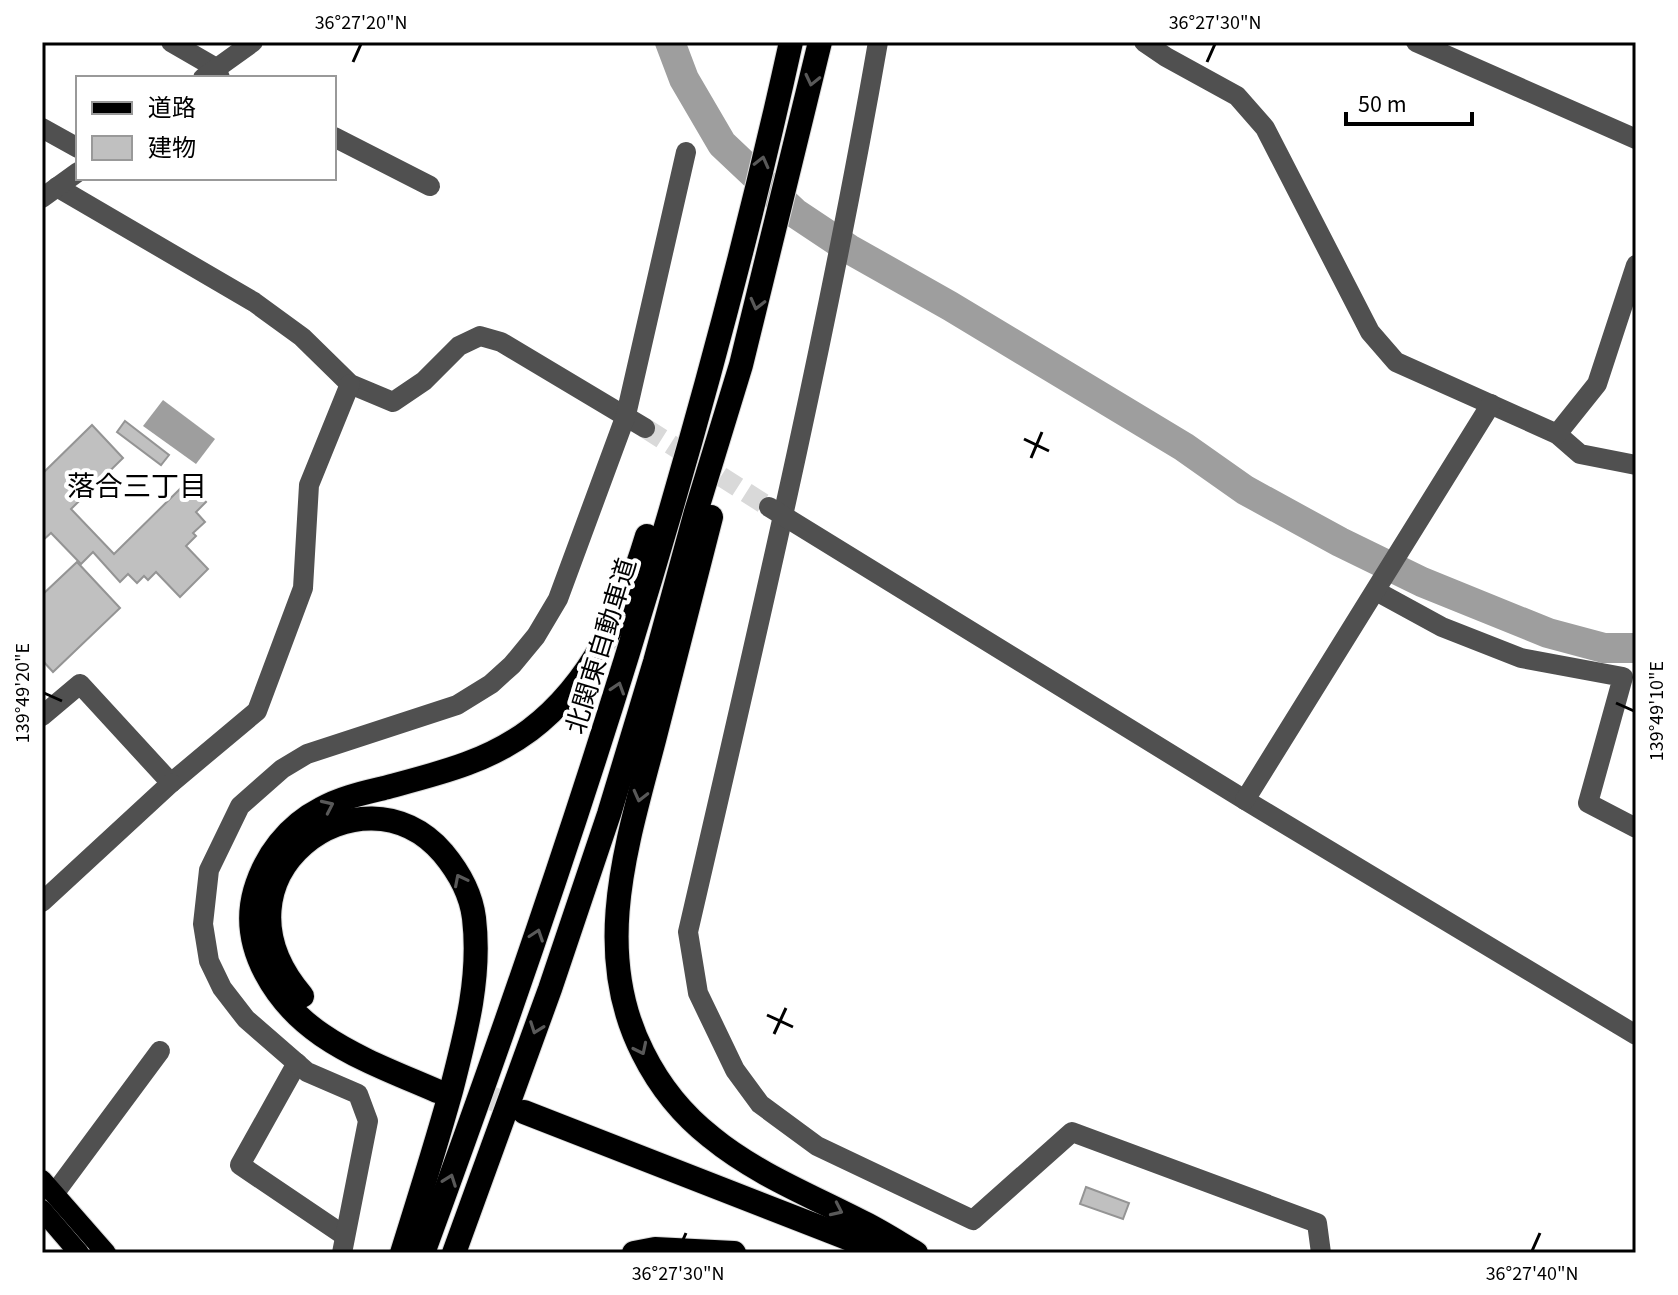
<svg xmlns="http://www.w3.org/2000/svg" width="1678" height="1295" font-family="'Source Sans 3','Noto Sans JP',sans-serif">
	<rect width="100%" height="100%" fill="#fff"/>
	<polygon fill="#9e9e9e" points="163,400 215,439 196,464 143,426"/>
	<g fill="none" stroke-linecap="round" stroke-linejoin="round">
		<polyline stroke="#9e9e9e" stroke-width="30" points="670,42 684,79 722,144 795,213 849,249 950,306 1184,447 1245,490 1340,542 1422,582 1548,633 1604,648 1636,648"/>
	</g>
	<g fill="#c0c0c0" stroke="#949494" stroke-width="2">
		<polygon points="125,421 169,455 161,465 117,432"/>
		<polygon points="92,425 123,458 71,509 114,554 187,482 206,502 196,512 205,522 193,533 196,536 186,546 208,569 180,597 156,572 148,580 144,576 137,583 128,574 120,582 93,552 81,564 51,533 42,541 42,474"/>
		<polygon points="77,562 120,608 53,672 42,660 42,595"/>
		<polygon points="1086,1187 1129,1203 1123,1219 1080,1204"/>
	</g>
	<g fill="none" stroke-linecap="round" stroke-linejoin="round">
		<polyline stroke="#d9d9d9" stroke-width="20" stroke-dasharray="20 10" stroke-linecap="butt" points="645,428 769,507"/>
		<polyline stroke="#d9d9d9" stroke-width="24" stroke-dasharray="24 12" stroke-linecap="butt" points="441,1077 524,1112"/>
		<defs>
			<g id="major">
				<polyline points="42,1180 106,1253"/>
				<polyline points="42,1210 79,1253"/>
			</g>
			<g id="highway">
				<path d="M711,517C692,591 673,666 654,740C627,844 591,951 643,1053C659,1085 683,1115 711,1137C756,1174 812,1196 864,1223C882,1232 899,1243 916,1253"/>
				<path d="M302,996C200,877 361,758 443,853C458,871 471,894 474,918C481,977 466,1033 451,1091C436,1145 419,1199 402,1253"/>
				<path d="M437,1091C398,1074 357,1059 322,1035C277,1004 239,948 255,891C265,856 288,826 321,809C340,798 363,793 384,788C436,774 486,763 530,730C592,683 625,609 647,536"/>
				<polyline points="524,1112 855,1241 898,1253"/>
				<path d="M423,1253C569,857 700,455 791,42"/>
				<polyline points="454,1253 550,989 609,814 655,662 696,512 741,365 820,42"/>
				<polyline points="634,1253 655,1249 734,1253"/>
			</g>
		</defs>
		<use href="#major" stroke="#dbdbdb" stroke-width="22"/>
		<use href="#highway" stroke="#dbdbdb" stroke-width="26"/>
		<g stroke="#505050" stroke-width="20">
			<polyline points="171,42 216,68 220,78"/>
			<path d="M878,42C826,341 756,637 688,932L698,993L735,1070L760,1104L817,1146L973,1220L1072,1132L1317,1223L1321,1253"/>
			<polyline points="1144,42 1166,57 1237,96 1265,128 1370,332 1396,362 1557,434 1580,454 1636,465"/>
			<polyline points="1416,42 1636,139"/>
			<polyline points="203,78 253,42"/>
			<polyline points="42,128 78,148"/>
			<polyline points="334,137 430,186"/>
			<polyline points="57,187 254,302 302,337 350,384 393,402 424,381 459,346 480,336 501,342 645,428"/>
			<polyline points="42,198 78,172"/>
			<polyline points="1557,434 1597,384 1636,265"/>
			<polyline points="769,507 1245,800 1636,1035"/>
			<polyline points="1376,591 1442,627 1521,658 1623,677 1588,803 1636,828"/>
			<polyline points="42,716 80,684 171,783 257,711 303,588 309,485 350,384"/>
			<polyline points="1245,800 1491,404"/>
			<polyline points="42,902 171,783"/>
			<polyline points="297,1063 240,1165 345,1236"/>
			<polyline points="54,1194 160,1051"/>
			<polyline points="342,1253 368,1121 358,1094 307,1072 246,1019 222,988 209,961 203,924 209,870 240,806 282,769 307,754 457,705 491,684 512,665 536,636 558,599 626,415 686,152"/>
		</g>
		<use href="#major" stroke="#000" stroke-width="20"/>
		<use href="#highway" stroke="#000" stroke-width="24"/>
	</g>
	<defs><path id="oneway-chevron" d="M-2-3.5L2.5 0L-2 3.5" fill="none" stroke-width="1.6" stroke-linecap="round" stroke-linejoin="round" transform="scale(2)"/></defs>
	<g stroke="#595959">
		<use href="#oneway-chevron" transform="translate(812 80) rotate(103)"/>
		<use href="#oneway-chevron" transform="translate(762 162) rotate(-76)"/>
		<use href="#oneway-chevron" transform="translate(757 304) rotate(104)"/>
		<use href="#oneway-chevron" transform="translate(618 688) rotate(-72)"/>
		<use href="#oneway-chevron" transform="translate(640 796) rotate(104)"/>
		<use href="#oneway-chevron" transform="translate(328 806) rotate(-25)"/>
		<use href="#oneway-chevron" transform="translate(460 880) rotate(-117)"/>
		<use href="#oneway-chevron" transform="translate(537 935) rotate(-71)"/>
		<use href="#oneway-chevron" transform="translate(536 1028) rotate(110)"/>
		<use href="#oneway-chevron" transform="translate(641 1049) rotate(64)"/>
		<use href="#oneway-chevron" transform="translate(450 1180) rotate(-70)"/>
		<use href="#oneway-chevron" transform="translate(837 1210) rotate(25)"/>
	</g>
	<path fill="none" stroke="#000" stroke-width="3" d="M353,62L361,44M1207,62L1215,44M1024,439L1049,451M1031,458L1042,432M44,693L62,701M1616,703L1634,711M767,1015L793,1027M774,1034L786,1008M678,1251L686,1233M1532,1251L1540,1233"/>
	<g text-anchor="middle" stroke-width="8" stroke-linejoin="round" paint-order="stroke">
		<g font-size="26" fill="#000" stroke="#fff">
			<text transform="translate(601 646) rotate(-73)" y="9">北関東自動車道</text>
		</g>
		<g font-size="28" fill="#000" stroke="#fff">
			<text x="137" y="496">落合三丁目</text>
		</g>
	</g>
	<rect width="1678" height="1295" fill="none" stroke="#ffffff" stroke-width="88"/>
	<rect x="76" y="76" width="260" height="104" fill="#ffffff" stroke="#999999" stroke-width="2"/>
	<rect x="92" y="102" width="40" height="12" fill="#000000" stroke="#999999" stroke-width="2"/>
	<text x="148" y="116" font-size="24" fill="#000000">道路</text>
	<rect x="92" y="136" width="40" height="24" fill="#c0c0c0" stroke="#999999" stroke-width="2"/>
	<text x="148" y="156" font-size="24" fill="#000000">建物</text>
	<path d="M1346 112v12h126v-12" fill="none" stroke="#000000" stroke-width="4"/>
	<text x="1358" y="112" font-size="24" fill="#000000" stroke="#ffffff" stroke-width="6" paint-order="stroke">50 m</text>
	<rect x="44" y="44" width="1590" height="1207" fill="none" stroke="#000" stroke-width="3"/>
	<g font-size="20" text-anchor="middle" fill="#000">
		<text x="361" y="29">36°27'20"N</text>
		<text x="1215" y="29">36°27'30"N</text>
		<text transform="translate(22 693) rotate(-90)" y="7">139°49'20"E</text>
		<text transform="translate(1656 711) rotate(-90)" y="7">139°49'10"E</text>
		<text x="678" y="1280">36°27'30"N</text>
		<text x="1532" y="1280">36°27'40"N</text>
	</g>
</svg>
